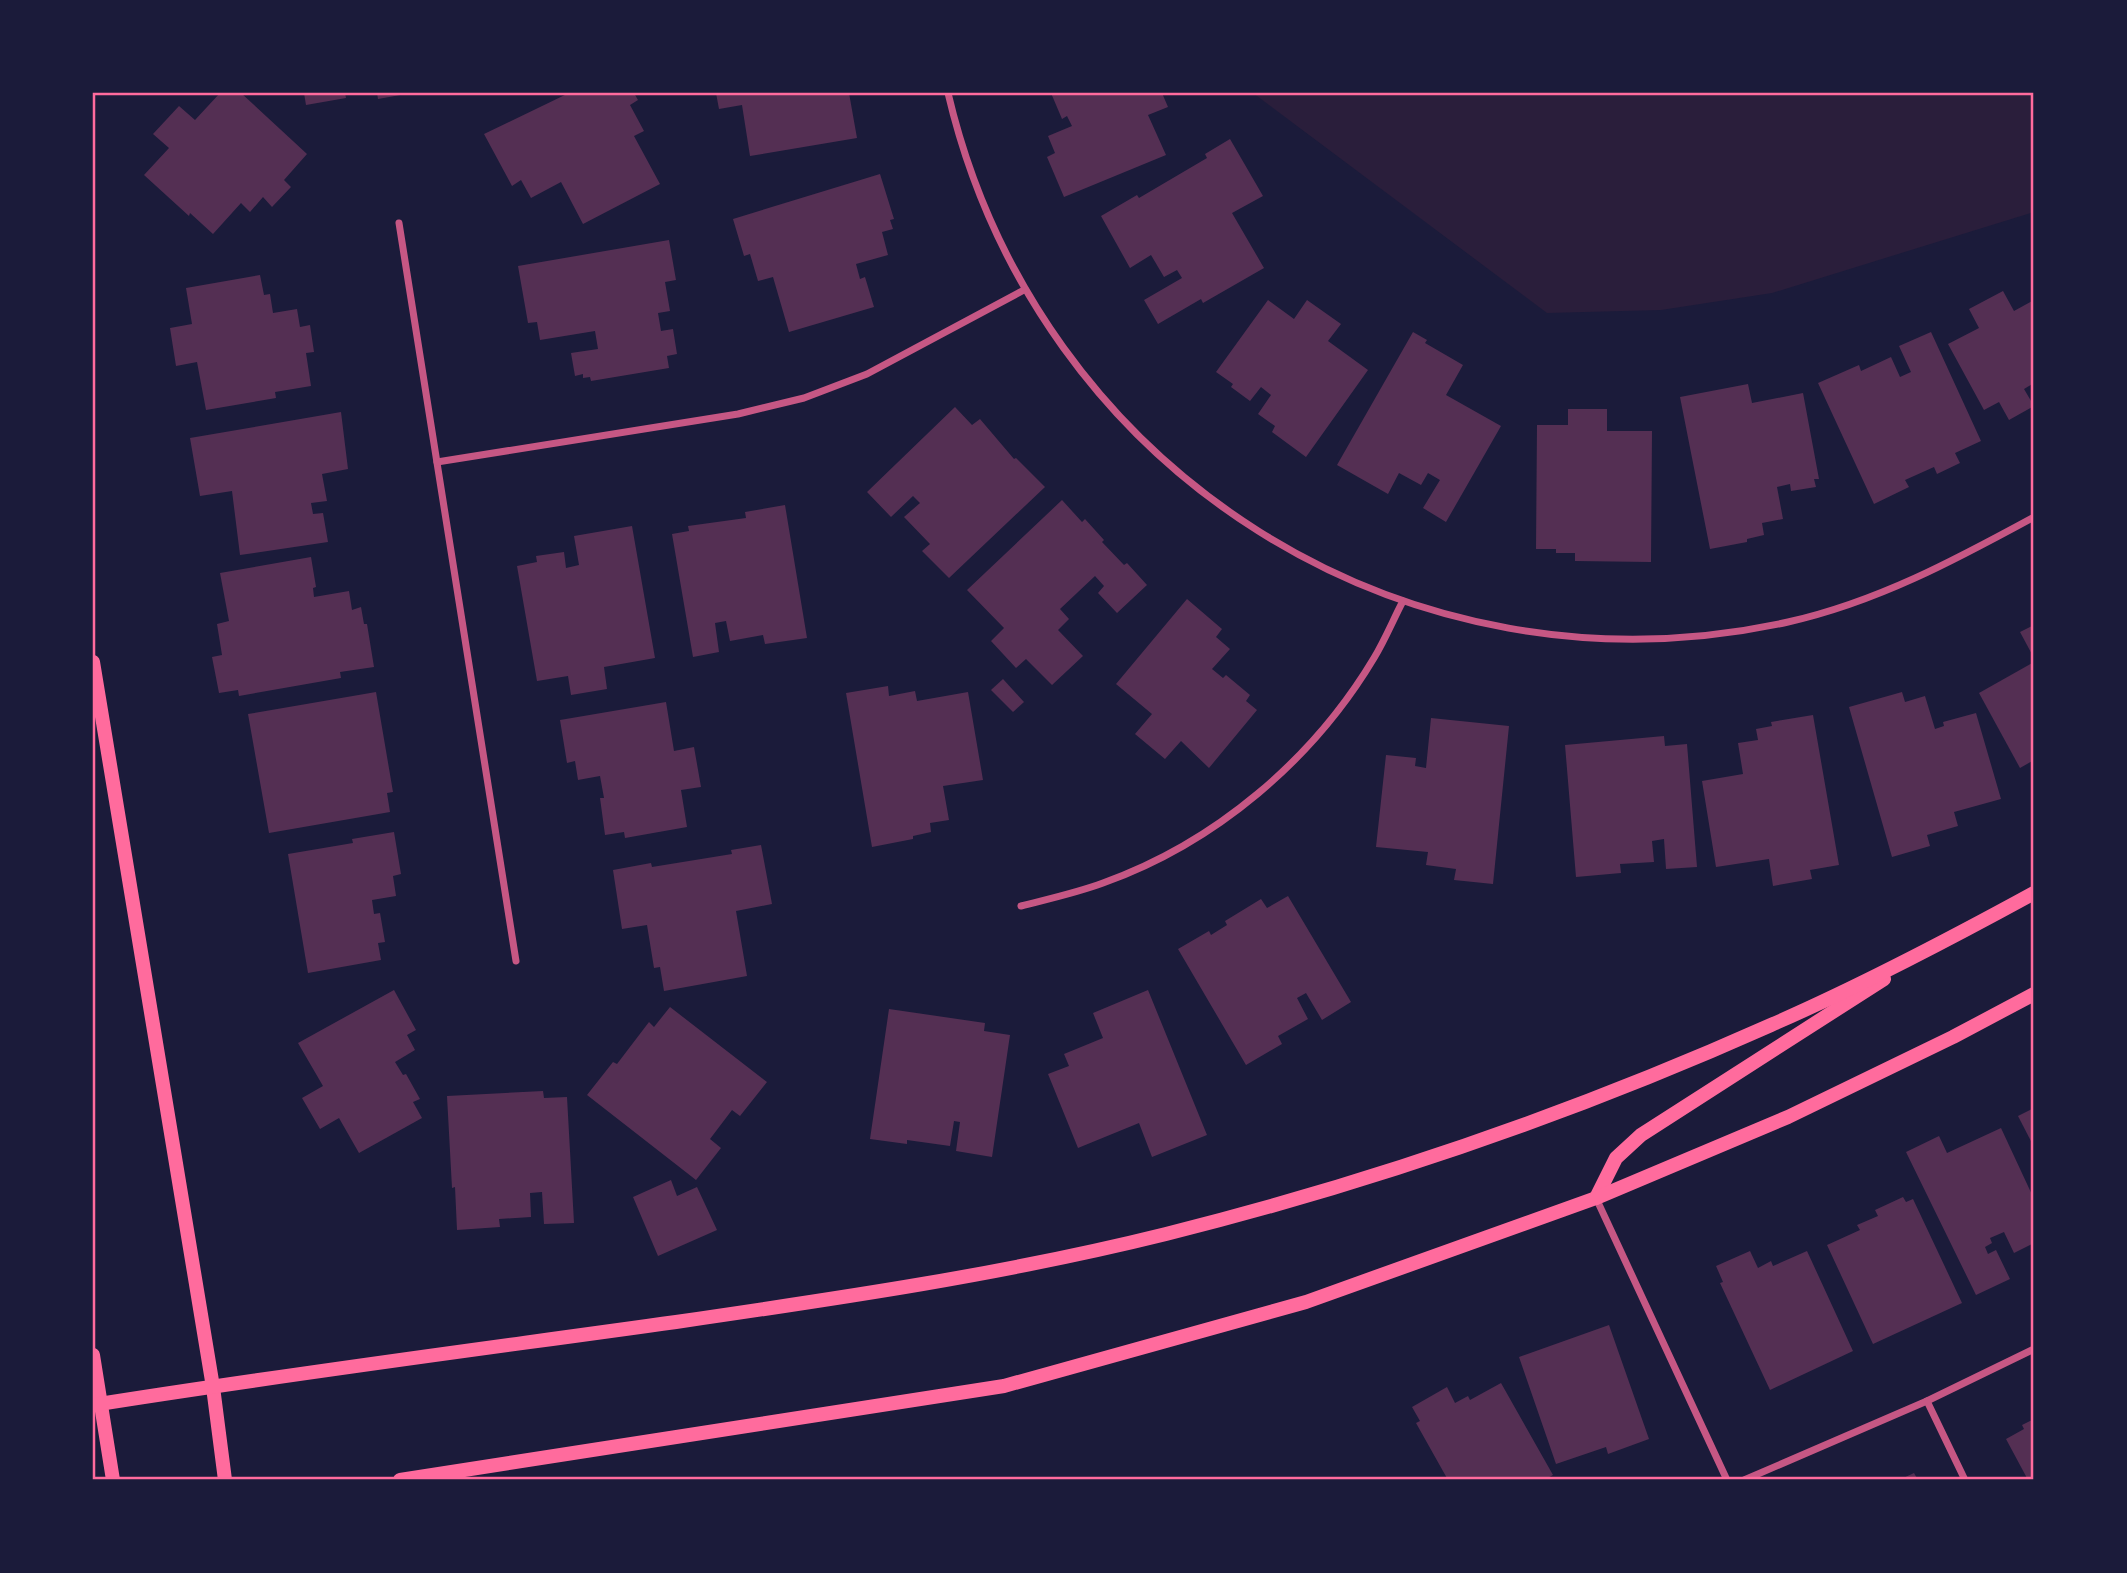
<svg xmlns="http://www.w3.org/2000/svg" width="2127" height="1573" font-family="Mulish,sans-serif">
	<rect width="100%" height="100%" fill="#1b1b3a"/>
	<polygon fill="#2a1e3b" points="1253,93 2034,93 2034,212 1772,293 1661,310 1547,313"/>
	<g fill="#542f53">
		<polygon points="220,93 241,93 307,154 284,180 291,187 272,207 263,197 250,212 241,203 213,234 190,213 189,216 144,175 169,148 153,134 179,106 195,120"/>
		<polygon points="304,93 345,93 346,98 306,105"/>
		<polygon points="377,93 406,93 406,94 378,99"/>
		<polygon points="569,93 634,93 638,100 630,105 644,131 634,136 660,184 583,224 561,182 531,198 521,180 512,186 484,134"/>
		<polygon points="716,93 849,93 857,138 750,156 742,105 719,109"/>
		<polygon points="1051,93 1162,93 1168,107 1148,115 1166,155 1064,197 1047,157 1055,153 1048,136 1072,126 1067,116 1062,119"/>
		<polygon points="1230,139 1263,196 1232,213 1264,268 1203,303 1201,299 1158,324 1144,300 1182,278 1177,270 1164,277 1151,255 1130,268 1101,216 1137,195 1139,198 1207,158 1205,154"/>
		<polygon points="880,174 894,219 890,220 893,229 882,232 888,255 856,264 860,279 865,277 874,307 789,332 773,277 758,281 750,254 744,256 733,219"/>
		<polygon points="669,240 676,280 665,282 670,311 658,313 661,331 673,329 677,354 667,356 669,368 591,381 590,377 583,378 583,374 575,376 571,353 598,349 595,331 540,340 537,322 528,323 518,266"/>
		<polygon points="260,275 264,295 270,294 273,313 297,309 300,327 310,325 314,352 306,353 311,386 275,392 276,398 206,410 197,362 176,366 170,328 192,324 186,288"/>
		<polygon points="2003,291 2014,311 2034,300 2034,383 2024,389 2034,406 2009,420 1999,402 1984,410 1948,344 1979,328 1969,309"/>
		<polygon points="1268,300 1294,319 1307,300 1341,324 1328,341 1368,370 1306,457 1272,432 1275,426 1258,414 1271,395 1261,387 1250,401 1231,387 1233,384 1216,372"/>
		<polygon points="1413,332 1427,340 1425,343 1463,365 1446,395 1501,426 1446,522 1423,508 1440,480 1428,473 1421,485 1399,473 1388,494 1337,465"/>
		<polygon points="1931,332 1981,441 1955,453 1960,463 1937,474 1934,467 1905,480 1909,487 1874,504 1818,383 1859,365 1861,371 1891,357 1900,377 1911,372 1899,346"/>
		<polygon points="1748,384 1752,403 1803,393 1819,479 1814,479 1816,487 1791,491 1790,484 1777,487 1783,519 1762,523 1764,535 1747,539 1747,542 1710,549 1680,397"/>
		<polygon points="955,407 972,425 980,419 1014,459 1016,458 1045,487 949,578 922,551 930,544 904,517 920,503 913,496 891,517 867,492"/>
		<polygon points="1568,409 1607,409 1607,431 1652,431 1651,562 1575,561 1575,553 1556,553 1556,549 1536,549 1537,425 1568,425"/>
		<polygon points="341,412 348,469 322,474 327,501 311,503 313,514 323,513 328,542 240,555 232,491 200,496 190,438"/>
		<polygon points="1062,500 1082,522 1085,519 1104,540 1102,542 1124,565 1127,563 1147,585 1117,613 1098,593 1104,586 1095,576 1060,609 1069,619 1058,630 1083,656 1052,685 1026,659 1016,668 991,641 1004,628 967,590"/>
		<polygon points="785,505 807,638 765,644 763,635 730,641 726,621 715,623 719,652 693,657 672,534 689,531 688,526 746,518 745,512"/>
		<polygon points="632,526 655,658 604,667 607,689 571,695 568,676 537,681 517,566 537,562 536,556 564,552 566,568 579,565 574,536"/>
		<polygon points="311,557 316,587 313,588 314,597 349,591 352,610 361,607 364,624 367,624 374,667 340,672 341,678 239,696 238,690 219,693 212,657 222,655 217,624 229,621 220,573"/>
		<polygon points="1187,599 1222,629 1216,637 1230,649 1212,669 1223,678 1226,675 1250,695 1246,701 1257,710 1209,768 1181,741 1165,759 1135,734 1152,714 1116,684"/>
		<polygon points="2034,625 2034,658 2020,632"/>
		<polygon points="2034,662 2034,760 2020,768 1979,693"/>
		<polygon points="1003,679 1024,702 1013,712 991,690"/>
		<polygon points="888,686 889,696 915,691 917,701 968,692 983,780 943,786 949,820 930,823 931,832 913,836 913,839 872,847 846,693"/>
		<polygon points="376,692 393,792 387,793 390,812 269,833 248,714"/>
		<polygon points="1902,692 1905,702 1925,696 1935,729 1944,726 1943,722 1976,713 2001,799 1954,812 1958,826 1927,835 1930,846 1892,857 1849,707"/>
		<polygon points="666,702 674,751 694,747 701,787 681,790 687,827 625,838 624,832 605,835 600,798 604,798 600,776 578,780 575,761 567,763 560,720"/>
		<polygon points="1813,715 1839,865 1810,870 1812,879 1773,886 1769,859 1716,867 1702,781 1743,774 1738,743 1758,740 1756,729 1772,726 1771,722"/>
		<polygon points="1431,718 1509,726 1493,884 1454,880 1456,869 1426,865 1428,852 1376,847 1386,755 1416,758 1415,766 1426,768"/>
		<polygon points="1664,736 1665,746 1687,744 1697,867 1666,869 1664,839 1652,841 1654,862 1620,864 1621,873 1576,877 1565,745"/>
		<polygon points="394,832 401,874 393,876 396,896 372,900 374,914 380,913 385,942 378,943 381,960 308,973 288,854 353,843 352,839"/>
		<polygon points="761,845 772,904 736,911 747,976 664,991 660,967 654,968 647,925 622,929 613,870 651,863 652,867 732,854 731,850"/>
		<polygon points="1288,896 1351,1002 1322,1020 1306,993 1297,998 1308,1019 1278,1036 1282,1044 1246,1065 1178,949 1209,931 1211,935 1227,925 1225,921 1261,899 1267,908"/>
		<polygon points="394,990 416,1030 407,1035 415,1050 395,1062 403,1075 406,1074 420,1099 413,1102 422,1118 359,1153 339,1118 320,1129 302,1098 323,1086 298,1043"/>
		<polygon points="1148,990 1207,1135 1152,1157 1139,1123 1078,1148 1048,1074 1069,1066 1064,1054 1103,1038 1093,1013"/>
		<polygon points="670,1007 767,1082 740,1116 732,1110 710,1139 721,1148 696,1180 587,1095 613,1062 617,1064 649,1022 654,1027"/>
		<polygon points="889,1009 985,1023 984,1031 1010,1035 992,1157 956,1151 960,1122 954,1121 950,1146 907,1140 907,1144 870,1139"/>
		<polygon points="543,1091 544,1098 567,1097 574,1223 544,1224 542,1192 530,1193 531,1217 499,1219 500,1227 457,1230 455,1187 452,1188 447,1096"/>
		<polygon points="2034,1108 2034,1147 2018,1116"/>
		<polygon points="2001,1128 2034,1199 2034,1243 2014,1253 2004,1232 1990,1238 1992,1243 1985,1247 1988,1254 1996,1250 2010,1279 1976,1295 1906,1152 1939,1136 1947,1153"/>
		<polygon points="671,1180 677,1196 697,1187 717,1230 658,1256 633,1197"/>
		<polygon points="1903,1197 1906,1202 1913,1199 1962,1303 1873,1344 1827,1245 1860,1230 1857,1225 1878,1216 1875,1210"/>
		<polygon points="1750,1251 1758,1268 1771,1261 1773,1266 1807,1251 1853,1351 1770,1390 1720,1283 1723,1282 1716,1266"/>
		<polygon points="1609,1325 1649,1439 1608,1454 1606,1447 1556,1464 1519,1357"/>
		<polygon points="1501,1383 1553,1475 1544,1480 1448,1480 1416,1423 1420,1421 1412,1407 1447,1387 1455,1403 1468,1396 1470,1400"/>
		<polygon points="2034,1419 2034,1480 2028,1480 2006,1439 2024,1429 2022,1425"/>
		<polygon points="1914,1473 1918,1480 1899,1480"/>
	</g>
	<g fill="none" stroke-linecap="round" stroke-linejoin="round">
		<g stroke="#c65784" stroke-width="7">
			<path d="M948,93C1037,472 1407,706 1788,622C1877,602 1955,560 2034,517"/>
			<polyline points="399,223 516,961"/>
			<polyline points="437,462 738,414 804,398 867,374 1024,290"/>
			<path d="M1021,906C1048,899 1076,893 1103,883C1215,843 1313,760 1374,658C1385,640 1393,620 1403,601"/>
			<polyline points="1596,1198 1727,1480"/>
			<polyline points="1927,1401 1965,1480"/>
			<polyline points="1744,1480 1927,1401 2034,1349"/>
		</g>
		<g stroke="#ff6b9d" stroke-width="14">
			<polyline points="93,662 213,1387 225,1480"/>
			<polyline points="1596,1198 1616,1158 1641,1135 1884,979"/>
			<polyline points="93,1355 113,1480"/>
			<path d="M93,1405C287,1374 482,1349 676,1322C841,1298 1005,1274 1166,1234C1374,1182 1576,1112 1771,1025C1861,986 1948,940 2034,893"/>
			<polyline points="400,1480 1004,1386 1306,1302 1596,1198 1788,1117 1953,1037 2034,994"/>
		</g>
	</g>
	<rect width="2127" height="1573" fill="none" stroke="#1b1b3a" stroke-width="189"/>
	<rect x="94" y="94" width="1938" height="1384" fill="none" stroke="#ff6b9d" stroke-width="2.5"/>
</svg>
